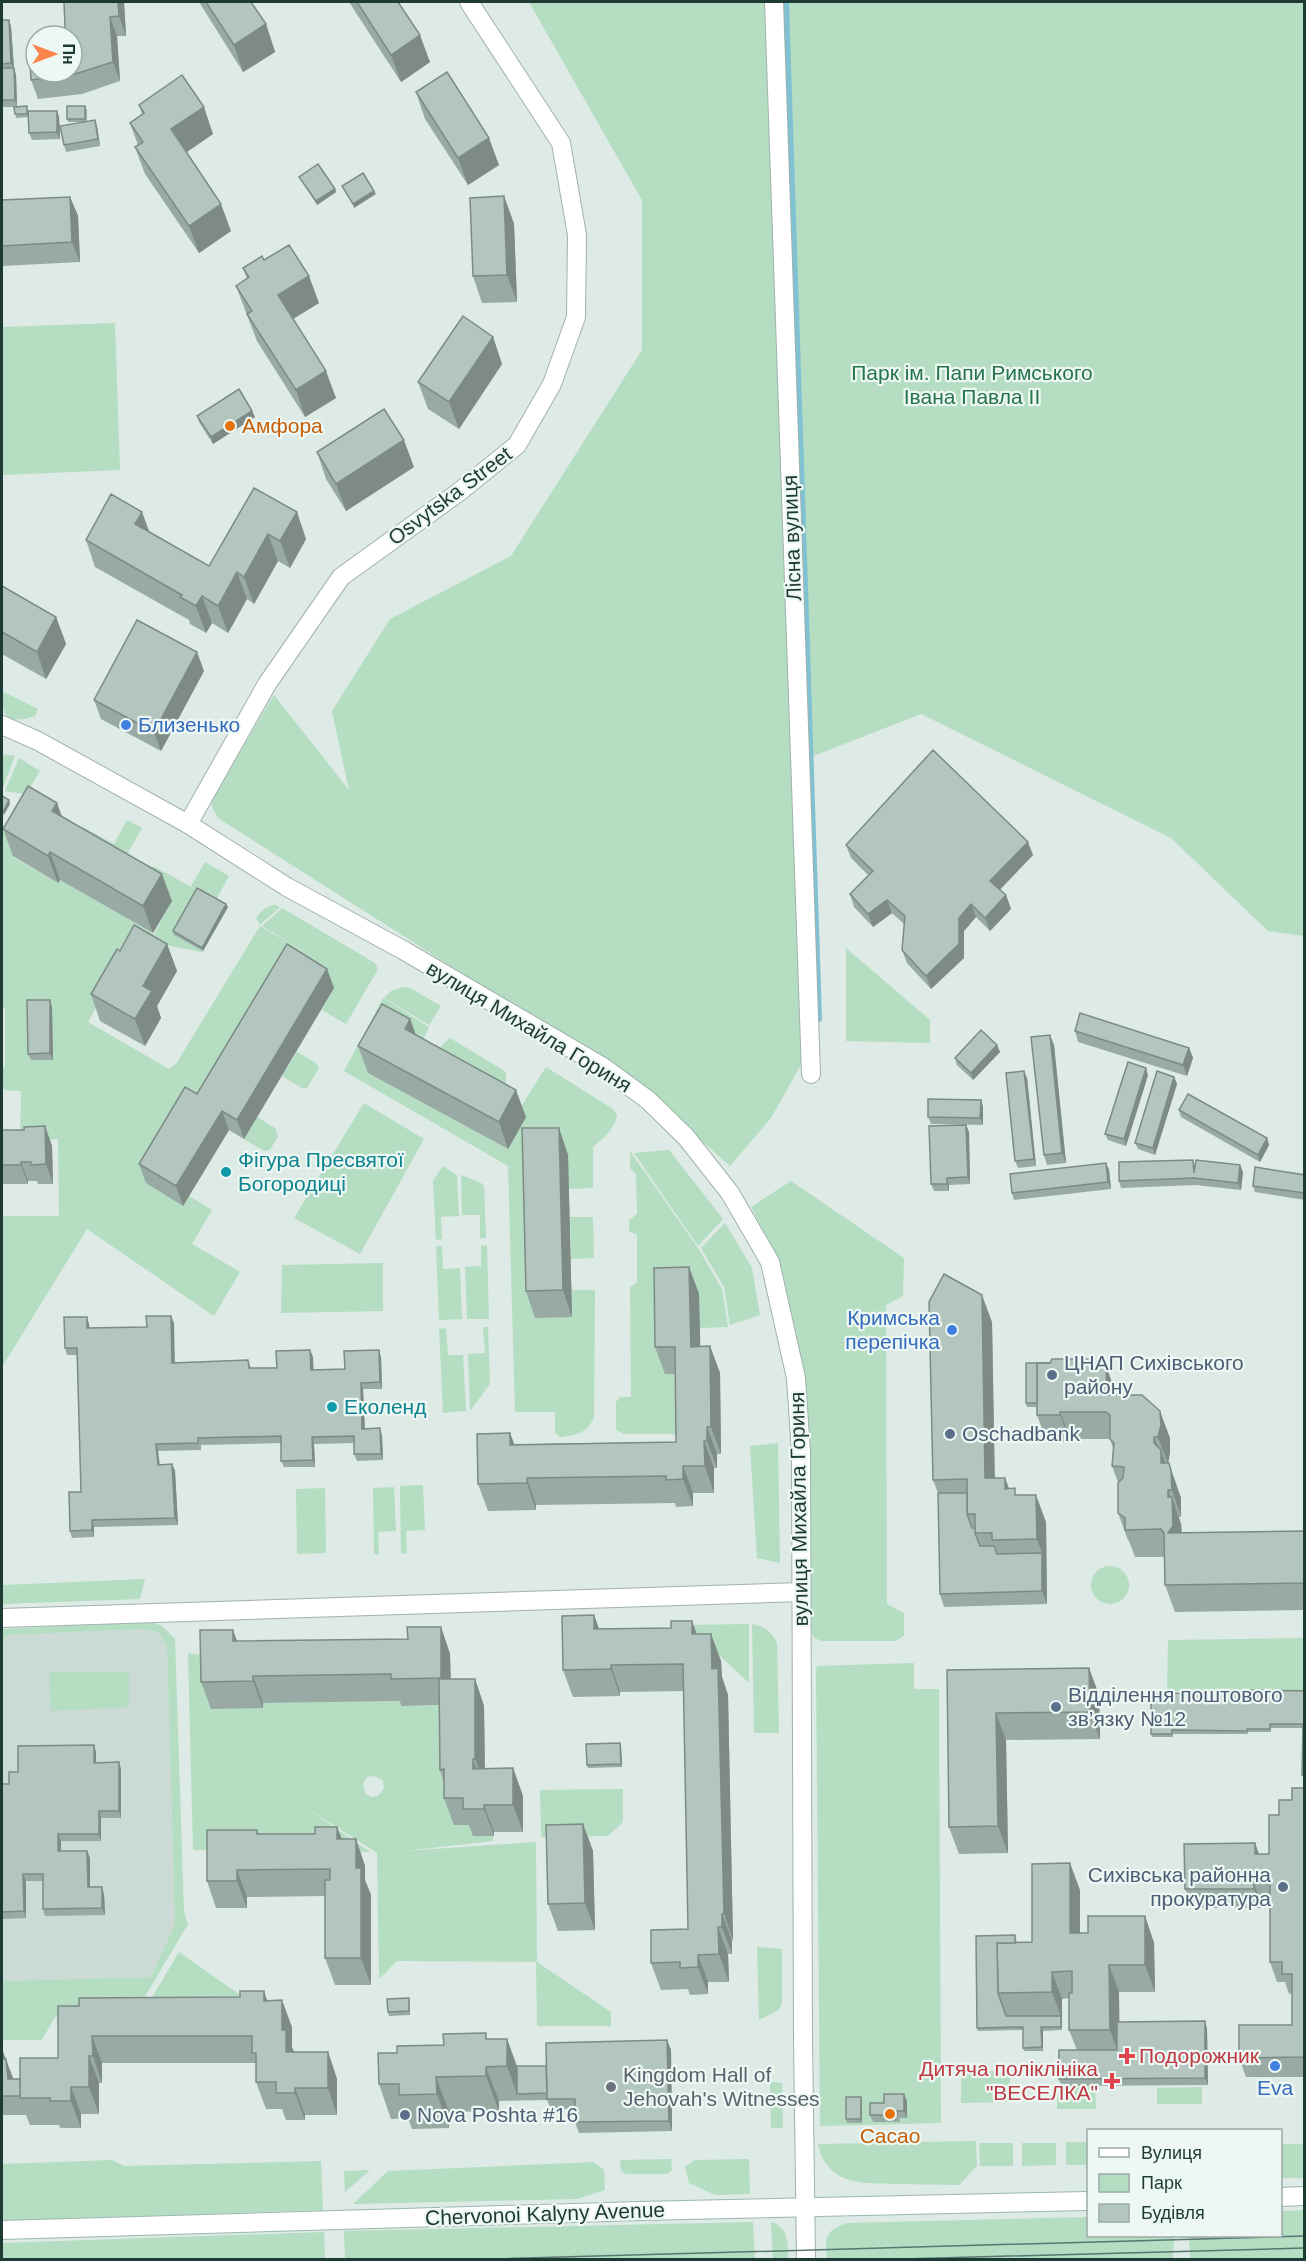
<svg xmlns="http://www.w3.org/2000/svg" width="1306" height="2261" font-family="Arial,sans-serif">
	<rect width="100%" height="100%" fill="#ddeae5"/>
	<polygon fill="#cbdad4" points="146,1629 159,1633 167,1647 175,1924 151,1977 2,1981 2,1642 8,1635"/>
	<g fill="#b4ddc2" fill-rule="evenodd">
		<polygon points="529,2 1304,2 1304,936 1268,931 1171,838 921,714 798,762 807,1054 771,1118 730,1166 644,1089 218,818 212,807 212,798 274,695 349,790 332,711 390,619 511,556 642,350 642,200"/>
		<polygon points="115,323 120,470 2,475 2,327"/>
		<path d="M2,691L38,709L35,716C8,725 1,717 2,691Z"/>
		<polygon points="2,754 15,756 2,790"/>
		<polygon points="19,758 40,771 26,794 5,791"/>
		<polygon points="27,796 72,821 67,830 13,857 58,883 60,880 153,933 152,938 172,901 143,885 153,866 195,889 191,886 205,862 229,876 216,900 174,935 206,953 151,942 129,948 88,1022 169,1069 176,1064 260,926 320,961 262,926 282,908 375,963 378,969 346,1024 322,1010 334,988 146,1183 183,1205 189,1196 212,1210 192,1244 240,1272 214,1316 87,1229 2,1367 2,1216 59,1216 58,1139 24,1141 20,1136 21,1091 5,1090 2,1086 2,1068 5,1067 5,1008 2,1008 2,833"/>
		<polygon points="127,820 142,828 129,851 122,848 129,852 119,871 73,844 83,827 114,844"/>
		<path d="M275,905L280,907L260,925L256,918C261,911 266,906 275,905Z"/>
		<polygon points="846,948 930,1020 930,1043 846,1041"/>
		<polygon points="403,987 410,988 441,1006 429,1025 384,998 391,991"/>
		<path d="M383,998L429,1027L420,1046L368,1073L508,1149L517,1113L546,1067L613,1109L617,1115C614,1130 604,1137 593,1147V1188L569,1189L568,1155L572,1317V1290H595L594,1418C586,1434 576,1435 560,1437L555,1432V1412H515L508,1166L344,1071Z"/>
		<polygon points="450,1038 506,1072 506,1081 494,1100 431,1065 443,1044"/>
		<polygon points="297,1052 316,1063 319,1068 307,1088 302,1088 282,1076"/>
		<polygon points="364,1103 424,1139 360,1254 294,1218"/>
		<polygon points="257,1117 275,1128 278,1136 270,1150 264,1151 244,1139"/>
		<polygon points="669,1150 723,1219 698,1246 634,1153"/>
		<polygon points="630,1151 698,1248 722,1289 728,1327 700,1328 699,1294 684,1374 685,1434 624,1434 616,1430 616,1402 620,1397 631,1397 630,1287 637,1283 637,1235 629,1231 629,1220 637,1214 636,1174 630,1168"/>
		<polygon points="443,1166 457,1175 459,1216 441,1217 442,1239 436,1240 433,1181"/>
		<polygon points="461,1175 481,1183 484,1186 486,1238 480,1238 480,1215 462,1215"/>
		<polygon points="791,1181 904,1258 903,1296 886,1305 887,1604 904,1613 904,1636 895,1641 822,1641 814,1638 811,1631 810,1451 805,1376 775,1254 751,1207"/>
		<polygon points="570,1217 593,1217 594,1258 571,1259"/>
		<polygon points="725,1223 752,1268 760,1315 730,1325 724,1287 701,1248"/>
		<polygon points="487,1245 489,1319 467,1319 465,1267 481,1266 481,1246"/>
		<polygon points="436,1246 442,1246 443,1269 460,1268 462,1319 439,1320"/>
		<polygon points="383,1263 383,1311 281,1313 282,1265"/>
		<polygon points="483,1327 488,1327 490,1384 470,1411 468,1354 485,1353"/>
		<polygon points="446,1328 448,1355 463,1355 466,1411 443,1413 439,1329"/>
		<polygon points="778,1443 780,1563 757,1558 750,1446"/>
		<polygon points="423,1485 425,1530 406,1531 407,1554 401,1553 400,1486"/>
		<polygon points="394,1487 396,1531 378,1532 379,1554 374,1554 373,1488"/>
		<polygon points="325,1488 326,1553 297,1554 296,1489"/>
		<circle cx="1110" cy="1585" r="19"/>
		<polygon points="145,1579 140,1599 2,1604 2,1585"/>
		<polygon points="150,1622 162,1626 175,1639 184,1912 188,1924 134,2015 55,2017 42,2040 2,2040 2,1981 151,1977 175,1924 167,1647 159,1633 146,1629 8,1635 2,1642 2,1629"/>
		<polygon points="749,1624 749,1683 687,1625"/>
		<path d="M752,1624C765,1627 771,1631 777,1643L779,1733H754Z"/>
		<polygon points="1304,1638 1304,1692 1167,1691 1168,1640"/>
		<path d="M188,1653L210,1657L211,1709L262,1708L263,1703L401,1701L402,1706L451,1705L454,1824L473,1825V1836H493V1841L404,1851L536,1842L537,1962L611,2012V2026H537L536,1962L397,1961L379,1979L377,1853L305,1807L370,1852L193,1850ZM375,1776L383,1781L384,1788L378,1796L371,1797L365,1793L363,1783L367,1777Z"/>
		<polygon points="914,1663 914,1689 939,1689 941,2123 820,2126 816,1670 817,1666"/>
		<polygon points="49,1672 129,1672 129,1707 51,1711"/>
		<polygon points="623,1789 623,1822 608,1836 541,1837 540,1790"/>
		<polygon points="757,1947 782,1949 782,2003 779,2010 759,2020"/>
		<polygon points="179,1952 253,2004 147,2006"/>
		<polygon points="961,2071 1001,2071 1010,2078 1010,2102 961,2103"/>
		<polygon points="770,2082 782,2083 783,2128 771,2128"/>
		<polygon points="1095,2087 1096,2109 1057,2109 1057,2088"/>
		<polygon points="1202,2087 1202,2104 1157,2104 1157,2088"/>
		<path d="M976,2141L977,2166L959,2185C939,2185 918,2184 897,2184C863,2183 827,2186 818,2144Z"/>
		<rect x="1066" y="2142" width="22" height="23"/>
		<polygon points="979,2143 1013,2143 1013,2166 980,2166"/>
		<polygon points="1022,2143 1056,2143 1056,2165 1022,2166"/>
		<rect x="1281" y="2144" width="23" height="34"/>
		<polygon points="671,2159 672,2170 668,2174 626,2174 621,2170 620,2160"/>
		<polygon points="749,2159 750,2194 715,2195 689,2183 685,2167 695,2160"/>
		<polygon points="112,2160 124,2166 321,2161 323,2210 2,2221 2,2164"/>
		<polygon points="594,2162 604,2170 605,2190 577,2199 353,2204 388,2171"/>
		<polygon points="370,2170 345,2192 344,2171"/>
		<polygon points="1304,2210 1304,2259 1190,2259 1189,2236 1280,2236 1281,2211"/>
		<path d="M1088,2217V2236H1174L1173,2259H827C825,2238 824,2231 847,2223Z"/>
		<polygon points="753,2222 755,2259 345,2259 344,2231"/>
		<path d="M771,2222C789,2227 788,2243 788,2259H773Z"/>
		<polygon points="324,2232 325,2259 2,2259 2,2243"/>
	</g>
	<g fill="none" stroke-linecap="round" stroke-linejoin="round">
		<polyline stroke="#80c1d4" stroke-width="6" points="786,2 819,1019"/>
		<defs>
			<polyline id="pedestrian" points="774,2 811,1074"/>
			<g id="minor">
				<polyline points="188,824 267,684 341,577 459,492 517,445 552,384 576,317 577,235 561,143 469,2"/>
				<polyline points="2,1618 801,1592"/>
			</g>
			<polyline id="tertiary" points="2,725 38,741 188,824 287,887 403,950 603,1067 648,1100 686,1137 730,1193 770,1262 796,1378 801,1453 803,2037 806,2260"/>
			<g id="secondary">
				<polyline points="1280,2197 1304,2196"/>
				<polyline points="2,2230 640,2211 1088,2201"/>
			</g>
		</defs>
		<use href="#pedestrian" stroke="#a0b2ad" stroke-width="20"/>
		<use href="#minor" stroke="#a0b2ad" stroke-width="20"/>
		<use href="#tertiary" stroke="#a0b2ad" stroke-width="20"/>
		<use href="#secondary" stroke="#9bb7af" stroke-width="20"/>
		<use href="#pedestrian" stroke="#fff" stroke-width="18"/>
		<use href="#minor" stroke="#fff" stroke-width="18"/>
		<use href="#tertiary" stroke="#fff" stroke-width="18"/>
		<use href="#secondary" stroke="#fff" stroke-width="18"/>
		<g stroke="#587771" stroke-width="1.5">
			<polyline points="458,2260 1304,2236"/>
			<polyline points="868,2260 1304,2248"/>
		</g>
	</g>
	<g fill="#99a9a3">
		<polygon points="124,2 126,36 117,36 120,81 82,94 38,99 31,80 36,72 72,36"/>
		<polygon points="199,2 251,2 266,24 275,52 243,72"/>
		<polygon points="349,2 398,2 430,62 401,82"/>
		<polygon points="2,20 11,26 14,68 16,75 17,106 27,106 29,117 16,118 14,107 2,107"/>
		<polygon points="416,92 499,165 468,185 425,119"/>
		<polygon points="139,105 213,134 186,153 231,231 199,253 145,174 135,147 138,145 130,123 142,114"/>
		<polygon points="85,106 87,110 87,121 97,126 100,146 66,152 64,145 82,122 68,122 67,119"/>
		<polygon points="57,111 59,117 60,139 32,140 29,133"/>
		<polygon points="299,177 336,192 317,205 301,180"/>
		<polygon points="504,196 514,224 517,302 482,303 473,276"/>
		<polygon points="70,197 78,216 80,262 2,266 2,200"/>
		<polygon points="264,260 319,303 293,319 336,398 305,417 257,341 236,286 247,279 243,268"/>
		<polygon points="493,337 502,364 459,429 428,409 418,382"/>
		<polygon points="252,411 255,417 213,444 199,422 197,416"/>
		<polygon points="317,452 414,467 346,511 326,479"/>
		<polygon points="254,488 306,539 290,568 278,561 254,604 247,599 228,633 212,623 206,633 190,624 189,620 95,567 86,540 149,531 209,566"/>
		<polygon points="2,586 56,617 66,644 46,679 2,654"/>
		<polygon points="204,671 161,751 101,719 94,700"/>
		<polygon points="62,817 172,901 153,933 60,880 58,883 13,856 3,829"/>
		<polygon points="846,845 1033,855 1000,890 1006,895 1011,909 990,931 976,917 964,931 964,958 931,989 907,963 902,950 904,924 892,913 873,927 854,907 850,894 868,875 851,858"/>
		<polygon points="226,904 228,907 203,951 174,935 173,931"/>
		<polygon points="167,944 177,971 157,1006 161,1018 145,1046 100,1021 91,994 120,951"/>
		<polygon points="327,969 334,988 244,1139 229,1130 183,1206 146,1183 139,1164 197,1094"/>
		<polygon points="52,1007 53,1060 31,1060 28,1054"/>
		<polygon points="410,1019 416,1036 526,1117 508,1149 368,1073 358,1046"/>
		<polygon points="1075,1031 1189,1048 1193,1058 1187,1076 1078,1042"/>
		<polygon points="997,1045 1000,1052 973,1080 957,1065 955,1058"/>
		<polygon points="1054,1045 1066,1163 1047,1165 1044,1155"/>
		<polygon points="1148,1075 1126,1146 1108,1140 1105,1134"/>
		<polygon points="1174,1077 1177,1084 1155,1155 1138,1149 1135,1143"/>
		<polygon points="1027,1078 1036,1166 1018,1168 1015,1161"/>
		<polygon points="981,1100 983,1107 983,1125 931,1124 928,1117"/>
		<polygon points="1179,1110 1267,1138 1269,1145 1260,1162 1181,1117"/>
		<polygon points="966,1125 969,1132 970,1184 949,1185 949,1191 934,1191 931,1184"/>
		<polygon points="45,1126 52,1146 53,1184 38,1184 37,1181 28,1181 28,1184 3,1184 2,1183 2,1130 24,1130"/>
		<polygon points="559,1128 568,1155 572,1317 535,1318 526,1291"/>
		<polygon points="1106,1163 1109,1170 1111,1189 1014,1200 1012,1193"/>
		<polygon points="1195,1165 1243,1172 1241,1190 1196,1185 1121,1188 1119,1181"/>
		<polygon points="1305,1175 1305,1200 1255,1192 1253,1186"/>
		<polygon points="689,1267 699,1294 700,1347 710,1346 720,1373 721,1454 717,1454 717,1468 714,1468 714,1493 693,1493 693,1506 676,1507 675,1503 536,1505 536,1510 488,1511 478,1484 510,1433 514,1444 676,1442 675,1374 665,1374 655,1347"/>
		<polygon points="171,1316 174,1323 174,1363 248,1360 251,1368 277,1368 310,1350 313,1357 313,1370 345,1369 381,1357 382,1389 363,1389 365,1429 382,1435 383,1460 357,1461 354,1454 354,1443 314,1444 315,1467 284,1467 281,1461 281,1443 201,1445 201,1450 158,1451 160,1465 172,1464 175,1471 178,1525 94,1527 94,1537 72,1538 70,1531 81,1492 77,1355 67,1355 65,1348 89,1324 89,1328 147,1327"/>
		<polygon points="992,1322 995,1478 1005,1478 1009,1489 1018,1495 1046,1522 1047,1604 944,1607 940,1594 938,1493 933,1480"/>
		<polygon points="1050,1363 1092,1363 1100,1366 1116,1395 1170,1438 1170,1452 1168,1463 1181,1498 1181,1517 1179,1517 1181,1524 1182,1533 1305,1531 1305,1610 1175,1612 1165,1585 1164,1557 1135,1557 1129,1541 1128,1540 1118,1513 1118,1482 1112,1466 1113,1448 1110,1439 1070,1439 1070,1442 1047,1442 1037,1415 1037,1407 1027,1407 1026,1403"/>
		<polygon points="594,1615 599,1629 697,1634 711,1634 721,1661 722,1677 728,1695 733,1940 732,1941 732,1954 728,1954 729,1982 708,1982 708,1994 690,1995 688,1989 661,1990 651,1963 688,1929 684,1691 620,1692 620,1696 573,1697 563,1670"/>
		<polygon points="441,1627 450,1654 451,1679 475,1679 484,1706 485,1769 513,1768 523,1796 523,1832 494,1832 494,1836 473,1836 469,1825 454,1825 444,1798 444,1783 440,1770 439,1705 401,1706 400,1701 263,1703 263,1708 211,1709 201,1682 237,1641 408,1639"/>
		<polygon points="1089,1668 1099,1695 1100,1739 1006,1740 1008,1853 959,1854 949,1827 947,1670"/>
		<polygon points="1305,1691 1305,1779 1304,1779 1302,1775 1303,1728 1271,1728 1271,1732 1248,1732 1248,1734 1173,1734 1173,1737 1152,1737 1151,1734 1251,1694"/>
		<polygon points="94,1745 96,1752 96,1763 121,1769 121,1818 101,1818 101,1841 61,1841 61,1851 87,1851 90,1858 90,1887 104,1894 105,1915 45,1916 43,1909 43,1881 26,1881 26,1918 2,1919 2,1784 9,1784 18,1772"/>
		<polygon points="621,1746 622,1767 588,1768 587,1765"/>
		<polygon points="1305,1788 1305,2077 1246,2077 1239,2058 1292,2025 1292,1993 1289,1994 1285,1982 1277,1982 1270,1962 1270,1902 1261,1902 1261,1908 1192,1908 1185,1889 1255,1843 1259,1854 1269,1854 1279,1815"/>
		<polygon points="583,1824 593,1851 595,1930 558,1931 548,1904"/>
		<polygon points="337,1827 342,1839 356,1839 365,1866 365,1880 371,1895 371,1985 335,1985 325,1958 325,1896 247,1897 247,1908 216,1908 207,1881 257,1830 259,1834 315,1834"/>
		<polygon points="1080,1890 1080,1933 1088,1933 1145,1916 1154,1943 1155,1992 1119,1992 1119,2022 1207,2028 1208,2085 1061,2086 1059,2079 1077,2050 1069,2030 1069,1998 1062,1999 1062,2030 1043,2031 1043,2051 1024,2051 1023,2048 1023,2030 978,2031 977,2028 1015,1935 1017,1943 1032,1942"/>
		<polygon points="264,1991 267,2001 292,2027 292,2047 294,2052 328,2052 337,2079 337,2115 305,2115 305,2120 286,2120 282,2109 266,2109 256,2082 256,2063 102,2063 102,2083 99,2083 99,2114 81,2114 81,2128 60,2128 59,2125 30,2125 26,2115 2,2115 2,2049 13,2079 20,2079 58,2058 79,2006 240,1997"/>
		<polygon points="410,2002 410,2015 389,2016 388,2012"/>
		<polygon points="488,2039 507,2039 517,2066 546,2066 667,2040 671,2050 672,2131 579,2133 575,2122 575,2109 551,2109 547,2100 499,2101 499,2111 449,2112 449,2128 412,2129 408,2118 391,2119 379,2084 397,2053"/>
		<polygon points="862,2100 862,2123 847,2123 846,2119"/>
		<polygon points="907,2101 907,2118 900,2118 900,2122 873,2122 870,2115 884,2103"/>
	</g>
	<g fill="#7d8a85">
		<polygon points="118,2 124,2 126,36 119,16"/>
		<polygon points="110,17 117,36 120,81 113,62"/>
		<polygon points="9,20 11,26 14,70 11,63"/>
		<polygon points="266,24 275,52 243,72 234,45"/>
		<polygon points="420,35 430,62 401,82 391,55"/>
		<polygon points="14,68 16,75 17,107 15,100"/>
		<polygon points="204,107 213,134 180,156 171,129"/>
		<polygon points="57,111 59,117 60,139 57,132"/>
		<polygon points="95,120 97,126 100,146 98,139"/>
		<polygon points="489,138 499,165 468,185 458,158"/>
		<polygon points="335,189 336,192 317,205 316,201"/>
		<polygon points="374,191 376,194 354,208 353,204"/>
		<polygon points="504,196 514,224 517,302 507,275"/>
		<polygon points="70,197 78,216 80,262 72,242"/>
		<polygon points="221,204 231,231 199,253 189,226"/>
		<polygon points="309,276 319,303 288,322 278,295"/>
		<polygon points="493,337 502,364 459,429 449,402"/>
		<polygon points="326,371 336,398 305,417 296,390"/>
		<polygon points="252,411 255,417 213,444 211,437"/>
		<polygon points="404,440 414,467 346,511 336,484"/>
		<polygon points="142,512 152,539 135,524"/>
		<polygon points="297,512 306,539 290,568 280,541"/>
		<polygon points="268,534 278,561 254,604 244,577"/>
		<polygon points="237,572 247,599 228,633 218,606"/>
		<polygon points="202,596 212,623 206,633 196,606"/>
		<polygon points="56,617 66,644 46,679 37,652"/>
		<polygon points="197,652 204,671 161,751 154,732"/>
		<polygon points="9,800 10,804 4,815 3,812"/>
		<polygon points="57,803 67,830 52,811"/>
		<polygon points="1028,842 1033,855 995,894 990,881"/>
		<polygon points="50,852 60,880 58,883 48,856"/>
		<polygon points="162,874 172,901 153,933 143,906"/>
		<polygon points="1006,895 1011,909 990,931 985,918"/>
		<polygon points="887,900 892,913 873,927 868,914"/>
		<polygon points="226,904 228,907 203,951 202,948"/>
		<polygon points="971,904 976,917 964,931 964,958 931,989 926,976 959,918"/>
		<polygon points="167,944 177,971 157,1006 161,1018 145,1046 135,1019 143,986"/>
		<polygon points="327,969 334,988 244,1139 237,1120"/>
		<polygon points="50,1000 52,1007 53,1060 50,1053"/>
		<polygon points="410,1019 420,1046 405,1029"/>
		<polygon points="1050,1035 1054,1045 1066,1163 1062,1153"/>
		<polygon points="997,1045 1000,1052 973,1080 971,1073"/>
		<polygon points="1189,1048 1193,1058 1187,1076 1183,1065"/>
		<polygon points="1146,1068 1148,1075 1126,1146 1124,1139"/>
		<polygon points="1024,1071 1027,1078 1036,1166 1034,1159"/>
		<polygon points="1174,1077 1177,1084 1155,1155 1153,1148"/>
		<polygon points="516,1090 526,1117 508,1149 499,1122"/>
		<polygon points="981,1100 983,1107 983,1125 980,1118"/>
		<polygon points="222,1111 229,1130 183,1206 176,1186"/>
		<polygon points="966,1125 969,1132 970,1184 968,1177"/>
		<polygon points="45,1126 52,1146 53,1184 46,1164"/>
		<polygon points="559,1128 568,1155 572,1317 563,1290"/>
		<polygon points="1267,1138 1269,1145 1260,1162 1258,1155"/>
		<polygon points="21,1162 28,1181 28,1184 21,1165"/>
		<polygon points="1106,1163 1109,1170 1111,1189 1108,1182"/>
		<polygon points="1240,1165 1243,1172 1241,1190 1238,1183"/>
		<polygon points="947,1178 949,1185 949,1191 947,1184"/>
		<polygon points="689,1267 699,1294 701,1374 691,1347"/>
		<polygon points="982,1295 992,1322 995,1505 985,1478"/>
		<polygon points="171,1316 174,1323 175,1369 172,1363"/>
		<polygon points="87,1317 89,1324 90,1335 87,1328"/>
		<polygon points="710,1346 720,1373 721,1454 711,1427"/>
		<polygon points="310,1350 313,1357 314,1377 311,1370"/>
		<polygon points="379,1350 381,1357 382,1389 380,1382"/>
		<polygon points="1099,1363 1106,1384 1106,1366 1116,1393 1116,1422 1107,1395 1099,1366"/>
		<polygon points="361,1383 363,1389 365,1436 362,1429"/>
		<polygon points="1160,1411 1170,1438 1170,1452 1168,1464 1158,1437"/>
		<polygon points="1060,1412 1070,1439 1070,1442 1060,1415"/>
		<polygon points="707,1427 717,1454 717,1468 707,1441"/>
		<polygon points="380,1428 382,1435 383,1460 381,1454"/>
		<polygon points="510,1433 520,1460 510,1445"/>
		<polygon points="312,1437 314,1444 315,1467 313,1460"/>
		<polygon points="1154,1437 1161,1454 1161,1450 1170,1477 1171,1490 1154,1443"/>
		<polygon points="704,1441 714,1468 714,1493 705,1466"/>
		<polygon points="156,1444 158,1451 160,1472 158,1465"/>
		<polygon points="1169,1463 1181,1498 1181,1517 1172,1490"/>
		<polygon points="172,1464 175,1471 178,1525 175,1518"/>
		<polygon points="683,1466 693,1493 693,1506 683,1479"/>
		<polygon points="527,1478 536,1505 536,1510 527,1483"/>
		<polygon points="1005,1478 1015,1505 1005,1489"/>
		<polygon points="1168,1490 1172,1501 1172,1497 1181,1524 1183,1553 1168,1533"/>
		<polygon points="1036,1495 1046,1522 1047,1604 1042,1591 1042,1553 1037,1539"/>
		<polygon points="92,1520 94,1527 94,1537 92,1530"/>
		<polygon points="594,1615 604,1642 594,1629"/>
		<polygon points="692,1621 702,1648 692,1634"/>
		<polygon points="441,1627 450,1654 451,1705 441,1678"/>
		<polygon points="233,1630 243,1657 233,1641"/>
		<polygon points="711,1634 721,1661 722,1677 728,1695 733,1940 724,1913 712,1669"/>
		<polygon points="611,1665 620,1692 620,1696 611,1669"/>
		<polygon points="1089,1668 1099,1695 1100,1739 1090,1712"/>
		<polygon points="253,1676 263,1703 263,1708 253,1681"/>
		<polygon points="475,1679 484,1706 485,1786 475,1759"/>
		<polygon points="996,1713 1006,1740 1008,1853 998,1826"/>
		<polygon points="620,1743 621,1746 622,1767 621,1764"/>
		<polygon points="94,1745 96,1752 96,1770 94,1763"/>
		<polygon points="473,1759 482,1786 473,1769"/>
		<polygon points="119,1762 121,1769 121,1818 119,1811"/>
		<polygon points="513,1768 523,1796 523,1832 513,1805"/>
		<polygon points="484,1805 494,1832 494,1836 484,1809"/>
		<polygon points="99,1811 101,1818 101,1841 99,1834"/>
		<polygon points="583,1824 593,1851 595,1930 585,1903"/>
		<polygon points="337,1827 347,1854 337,1839"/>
		<polygon points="58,1834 61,1841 61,1858 58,1851"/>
		<polygon points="356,1839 365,1866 365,1880 371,1895 371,1985 361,1958 356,1868"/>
		<polygon points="1255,1843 1262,1863 1255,1854"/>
		<polygon points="87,1851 90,1858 90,1894 88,1887"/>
		<polygon points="1070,1863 1080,1890 1080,1960 1070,1933"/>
		<polygon points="237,1870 247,1897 247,1908 237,1881"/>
		<polygon points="23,1874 26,1881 26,1918 24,1911"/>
		<polygon points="1254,1883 1261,1902 1261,1908 1254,1889"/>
		<polygon points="102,1887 104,1894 105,1915 102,1908"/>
		<polygon points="722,1914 732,1941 732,1954 722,1927"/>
		<polygon points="1145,1916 1154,1943 1155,1992 1145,1965"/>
		<polygon points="718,1927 728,1954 729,1982 719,1954"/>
		<polygon points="698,1955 708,1982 708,1994 698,1967"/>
		<polygon points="1109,1965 1119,1992 1120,2057 1110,2030"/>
		<polygon points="1052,1972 1062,1999 1062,2030 1061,2027 1061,2016 1052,1992"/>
		<polygon points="264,1991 273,2018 264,2001"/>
		<polygon points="282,2000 292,2027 292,2047 296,2057 286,2052 282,2030"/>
		<polygon points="1205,2021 1207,2028 1208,2085 1205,2078"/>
		<polygon points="1041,2027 1043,2031 1043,2051 1042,2047"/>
		<polygon points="92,2036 102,2063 102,2083 93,2056"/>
		<polygon points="507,2039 519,2073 517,2094 507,2066"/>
		<polygon points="667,2040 671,2050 672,2131 669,2121"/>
		<polygon points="2,2049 13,2078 15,2096 2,2062"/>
		<polygon points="328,2052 337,2079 337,2115 328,2088"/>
		<polygon points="89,2056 99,2083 99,2114 89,2087"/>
		<polygon points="486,2067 499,2101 499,2111 486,2076"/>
		<polygon points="436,2077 449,2112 449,2128 437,2094"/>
		<polygon points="71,2087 81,2114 81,2128 71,2101"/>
		<polygon points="295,2088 305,2115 305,2120 295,2093"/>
		<polygon points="904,2094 907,2101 907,2118 904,2111"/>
		<polygon points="861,2097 862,2100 862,2123 861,2119"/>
	</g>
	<g fill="#b2c5be" stroke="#7d8a85" stroke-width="1.5">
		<polygon points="64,2 118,2 119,16 110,17 113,62 75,74 31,80 29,42 36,41 36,72 72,72 72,36 62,36 65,26"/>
		<polygon points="206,2 251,2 266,24 234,45"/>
		<polygon points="357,2 398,2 420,35 391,55"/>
		<polygon points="2,20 9,20 11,63 2,64"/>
		<polygon points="2,68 14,68 15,100 2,100"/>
		<polygon points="447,72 489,138 458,158 416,92"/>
		<polygon points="182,75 204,107 171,129 221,204 189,226 135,147 143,142 130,123 144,113 139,105"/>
		<polygon points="27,106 27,114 15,114 14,107"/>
		<rect x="67" y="106" width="18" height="13"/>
		<polygon points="28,111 57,111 57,132 29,133"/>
		<polygon points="95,120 98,139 64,145 60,126"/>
		<polygon points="318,164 335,189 316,201 299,177"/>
		<polygon points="363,173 374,191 353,204 342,186"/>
		<polygon points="504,196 507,275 473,276 470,198"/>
		<polygon points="70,197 72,242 2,246 2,200"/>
		<polygon points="289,245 309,276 278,295 326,371 296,390 247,314 252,311 236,286 249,277 243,268 262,256 264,260"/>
		<polygon points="463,316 493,337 449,402 418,382"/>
		<polygon points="239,389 252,411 211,437 197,416"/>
		<polygon points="384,409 404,440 336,484 317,452"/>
		<polygon points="254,488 297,512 280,541 268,534 244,577 237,572 218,606 202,596 196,606 180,597 182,595 86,540 111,494 142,512 135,524 209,566"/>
		<polygon points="2,586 56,617 37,652 2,632"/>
		<polygon points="137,620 197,652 154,732 94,700"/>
		<polygon points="933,750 1028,842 990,881 1006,895 985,918 971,904 959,918 959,944 926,976 902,950 905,916 887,900 868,914 850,894 873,871 846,845"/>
		<polygon points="28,786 57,803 52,811 162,874 143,906 50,852 48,856 3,829"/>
		<polygon points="2,796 9,800 3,812 2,811"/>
		<polygon points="197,888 226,904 202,948 173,931"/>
		<polygon points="134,925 167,944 143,986 152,991 135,1019 91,994 117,949 120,951"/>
		<polygon points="287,944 327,969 237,1120 222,1111 176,1186 139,1164 185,1087 197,1094"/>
		<polygon points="27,1000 50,1000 50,1053 28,1054"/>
		<polygon points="382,1004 410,1019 405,1029 516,1090 499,1122 358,1046"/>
		<polygon points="1080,1013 1189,1048 1183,1065 1075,1031"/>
		<polygon points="981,1030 997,1045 971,1073 955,1058"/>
		<polygon points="1050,1035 1062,1153 1044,1155 1031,1037"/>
		<polygon points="1128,1062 1146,1068 1124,1139 1105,1134"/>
		<polygon points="1024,1071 1034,1159 1015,1161 1006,1073"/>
		<polygon points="1157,1071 1174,1077 1153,1148 1135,1143"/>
		<polygon points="1188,1094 1267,1138 1258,1155 1179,1110"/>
		<polygon points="928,1099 981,1100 980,1118 928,1117"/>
		<polygon points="966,1125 968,1177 947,1178 947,1184 931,1184 929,1126"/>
		<polygon points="45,1126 46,1164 31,1165 31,1162 21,1162 21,1165 2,1165 2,1130 24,1130 24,1127"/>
		<polygon points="522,1128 559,1128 563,1290 526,1291"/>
		<polygon points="1193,1160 1194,1173 1196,1160 1240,1165 1238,1183 1194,1178 1119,1181 1119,1162"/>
		<polygon points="1106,1163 1108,1182 1012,1193 1010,1174"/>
		<polygon points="1255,1167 1305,1175 1305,1193 1253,1186"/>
		<polygon points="689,1267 691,1347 710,1346 711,1427 707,1427 707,1441 704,1441 705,1466 683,1466 683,1479 666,1480 666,1476 527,1478 527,1483 478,1484 477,1434 510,1433 510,1445 676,1442 675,1347 655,1347 654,1268"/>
		<polygon points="944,1274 982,1295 985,1478 1005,1478 1005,1489 1015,1488 1015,1495 1036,1495 1037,1539 992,1540 992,1533 975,1533 975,1514 967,1514 967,1479 933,1480 929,1302"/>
		<polygon points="146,1316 171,1316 172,1363 248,1360 249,1368 277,1368 276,1351 310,1350 311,1370 345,1369 344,1351 379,1350 380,1382 361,1383 362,1429 380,1428 381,1454 354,1454 354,1436 312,1437 313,1460 281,1461 281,1436 198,1438 198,1443 156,1444 158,1465 172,1464 175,1518 92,1520 92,1530 70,1531 69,1492 81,1492 77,1348 65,1348 64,1317 87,1317 87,1328 147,1327"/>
		<polygon points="1052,1359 1088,1359 1092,1363 1099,1363 1099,1366 1106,1366 1107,1395 1142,1395 1160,1411 1161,1425 1158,1437 1154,1437 1154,1443 1161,1450 1161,1463 1169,1463 1171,1471 1172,1490 1168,1490 1168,1497 1172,1497 1173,1526 1168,1533 1305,1531 1305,1583 1165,1585 1164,1533 1161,1529 1125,1530 1125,1518 1118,1513 1118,1483 1123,1478 1124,1467 1112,1466 1114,1443 1110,1439 1110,1415 1106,1412 1060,1412 1060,1415 1037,1415 1037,1363 1050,1363"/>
		<polygon points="1026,1363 1050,1363 1037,1363 1037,1403 1026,1403"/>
		<polygon points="938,1493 967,1493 967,1514 972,1528 975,1528 975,1533 980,1546 994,1546 997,1554 1042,1553 1042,1591 940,1594"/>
		<polygon points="594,1615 594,1629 671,1628 671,1621 692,1621 692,1634 711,1634 712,1669 718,1668 724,1913 722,1914 722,1927 718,1927 719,1954 698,1955 698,1967 680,1968 680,1962 651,1963 651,1930 688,1929 683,1664 611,1665 611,1669 563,1670 562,1616"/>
		<polygon points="407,1627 441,1627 441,1678 391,1679 391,1674 253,1676 253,1681 201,1682 200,1630 233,1630 233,1641 408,1639"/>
		<polygon points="1089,1668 1090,1712 996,1713 998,1826 949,1827 947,1670"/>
		<polygon points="439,1679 475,1679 475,1759 473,1759 473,1769 513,1768 513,1805 484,1805 484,1809 463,1809 463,1798 444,1798 444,1769 440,1770"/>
		<polygon points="1251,1690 1305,1691 1305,1775 1302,1775 1303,1724 1270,1724 1270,1729 1247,1729 1247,1731 1172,1730 1172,1734 1151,1734 1151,1693 1251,1694"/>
		<polygon points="620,1743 621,1764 587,1765 586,1744"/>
		<polygon points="94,1745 94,1763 119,1762 119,1811 99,1811 99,1834 58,1834 58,1851 87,1851 88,1887 102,1887 102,1908 43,1909 43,1874 23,1874 24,1911 2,1912 2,1784 9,1784 9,1772 18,1772 18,1746"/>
		<polygon points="1292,1788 1305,1788 1305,2057 1239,2058 1239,2025 1292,2025 1292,1974 1282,1974 1282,1962 1270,1962 1270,1883 1254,1883 1254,1889 1185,1889 1184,1844 1255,1843 1255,1854 1269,1854 1269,1815 1279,1815 1279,1800 1292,1800"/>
		<polygon points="583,1824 585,1903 548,1904 546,1825"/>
		<polygon points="315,1827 337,1827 337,1839 356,1839 356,1868 361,1868 361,1958 325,1958 325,1880 330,1880 330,1869 237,1870 237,1881 207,1881 207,1830 257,1830 257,1834 315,1834"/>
		<polygon points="1070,1863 1070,1933 1088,1933 1088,1916 1145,1916 1145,1965 1109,1965 1110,2030 1069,2030 1069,1993 1072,1993 1072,1971 1052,1972 1052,1992 998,1993 997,1943 1032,1942 1032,1864"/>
		<polygon points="1015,1935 1015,1943 997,1943 998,1993 1006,2016 1061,2016 1061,2027 1041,2027 1042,2047 1023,2048 1023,2027 977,2028 976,1936"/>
		<polygon points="240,1991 264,1991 264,2001 282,2000 282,2030 286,2030 286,2052 328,2052 328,2088 295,2088 295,2093 276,2093 276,2082 256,2082 256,2053 252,2053 252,2036 92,2036 93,2056 89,2056 89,2087 71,2087 71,2101 50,2101 50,2098 20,2098 20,2058 58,2058 58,2006 79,2006 79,1998 240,1997"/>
		<polygon points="409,1998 409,2011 388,2012 387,1999"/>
		<polygon points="1205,2021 1205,2078 1059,2079 1059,2050 1117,2050 1117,2022"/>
		<polygon points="486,2033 486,2039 507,2039 507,2066 486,2067 486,2076 436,2077 437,2094 399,2095 399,2084 379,2084 378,2053 397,2053 397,2046 444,2045 443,2034"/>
		<polygon points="667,2040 669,2121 575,2122 575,2099 547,2099 546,2043"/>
		<polygon points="2,2059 6,2059 8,2079 20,2079 20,2096 2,2096"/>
		<polygon points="517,2066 546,2066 547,2093 517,2094"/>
		<polygon points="884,2094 904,2094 904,2111 897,2111 897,2115 870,2115 870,2103 884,2103"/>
		<rect x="846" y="2097" width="15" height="22"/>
	</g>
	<g fill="#e8710a" stroke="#edf7f3" stroke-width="2">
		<circle cx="230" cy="426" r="6"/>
		<circle cx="890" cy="2114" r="6"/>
	</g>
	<g fill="#3f7fe0" stroke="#edf7f3" stroke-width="2">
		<circle cx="126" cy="725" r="6"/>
		<circle cx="952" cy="1330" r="6"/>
		<circle cx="1275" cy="2066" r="6"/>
	</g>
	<g fill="#0f9aa8" stroke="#edf7f3" stroke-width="2">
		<circle cx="226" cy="1172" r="6"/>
		<circle cx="332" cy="1407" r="6"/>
	</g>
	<g fill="#5c6f8a" stroke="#edf7f3" stroke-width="2">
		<circle cx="1052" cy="1375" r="6"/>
		<circle cx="950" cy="1434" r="6"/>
		<circle cx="1056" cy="1707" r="6"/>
		<circle cx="1283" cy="1887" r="6"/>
		<circle cx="405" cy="2115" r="6"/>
	</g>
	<g fill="#e0444e" stroke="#edf7f3" stroke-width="2">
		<path d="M1124 2047h6v6h6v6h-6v6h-6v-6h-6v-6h6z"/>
		<path d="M1109 2072h6v6h6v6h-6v6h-6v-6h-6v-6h6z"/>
	</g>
	<circle fill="#6b7280" stroke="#edf7f3" stroke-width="2" cx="611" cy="2087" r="6"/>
	<g text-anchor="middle" stroke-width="4.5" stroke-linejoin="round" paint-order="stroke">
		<g font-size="21" fill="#26744a" stroke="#edf7f3">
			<text x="972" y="380">Парк ім. Папи Римського<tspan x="972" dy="24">Івана Павла ІІ</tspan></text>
		</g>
		<g font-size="21" fill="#c56008" stroke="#edf7f3" text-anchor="start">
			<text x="242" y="433">Амфора</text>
			<text x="890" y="2143" text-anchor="middle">Cacao</text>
		</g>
		<g font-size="21" fill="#1e3a35" stroke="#edf7f3">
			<text transform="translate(450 496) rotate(-37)" y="7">Osvytska Street</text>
			<text transform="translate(792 538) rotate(-92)" y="7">Лісна вулиця</text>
			<text transform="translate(529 1027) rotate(31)" y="7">вулиця Михайла Гориня</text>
			<text transform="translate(799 1509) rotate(-91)" y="7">вулиця Михайла Гориня</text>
			<text transform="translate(545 2214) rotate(-2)" y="7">Chervonoi Kalyny Avenue</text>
		</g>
		<g font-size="21" fill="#366cbe" stroke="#edf7f3" text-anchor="start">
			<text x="138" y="732">Близенько</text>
			<text x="940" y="1325" text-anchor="end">Кримська<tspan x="940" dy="24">перепічка</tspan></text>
			<text x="1275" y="2095" text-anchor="middle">Eva</text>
		</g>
		<g font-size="21" fill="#0d838f" stroke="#edf7f3" text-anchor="start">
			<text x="238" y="1167">Фігура Пресвятої<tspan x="238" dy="24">Богородиці</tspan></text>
			<text x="344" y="1414">Еколенд</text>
		</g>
		<g font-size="21" fill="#4e5e75" stroke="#edf7f3" text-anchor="start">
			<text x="1064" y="1370">ЦНАП Сихівського<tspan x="1064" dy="24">району</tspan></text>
			<text x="962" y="1441">Oschadbank</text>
			<text x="1068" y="1702">Відділення поштового<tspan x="1068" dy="24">зв’язку №12</tspan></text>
			<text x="1271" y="1882" text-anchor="end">Сихівська районна<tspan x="1271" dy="24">прокуратура</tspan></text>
			<text x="417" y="2122">Nova Poshta #16</text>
		</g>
		<g font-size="21" fill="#be3a42" stroke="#edf7f3" text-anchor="start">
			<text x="1139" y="2063">Подорожник</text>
			<text x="1098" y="2076" text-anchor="end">Дитяча поліклініка<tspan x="1098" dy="24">"ВЕСЕЛКА"</tspan></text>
		</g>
		<g font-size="21" fill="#5b616d" stroke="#edf7f3" text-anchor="start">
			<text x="623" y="2082">Kingdom Hall of<tspan x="623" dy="24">Jehovah's Witnesses</tspan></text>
		</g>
	</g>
	<rect width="1306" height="2261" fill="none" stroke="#1e3a35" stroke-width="6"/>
	<rect x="1087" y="2129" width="195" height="108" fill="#edf7f3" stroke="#9aaba7" stroke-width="1.5"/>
	<rect x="1099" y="2148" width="30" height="9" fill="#ffffff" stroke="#9aaba7" stroke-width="1.5"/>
	<text x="1141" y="2159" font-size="18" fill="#1e3a35">Вулиця</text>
	<rect x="1099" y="2174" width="30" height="18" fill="#b4ddc2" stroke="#9aaba7" stroke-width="1.5"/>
	<text x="1141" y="2189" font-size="18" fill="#1e3a35">Парк</text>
	<rect x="1099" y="2204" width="30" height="18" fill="#b2c5be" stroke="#9aaba7" stroke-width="1.5"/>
	<text x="1141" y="2219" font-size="18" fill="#1e3a35">Будівля</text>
	<g transform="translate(54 54) rotate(90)"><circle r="28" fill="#edf7f3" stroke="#9aaba7" stroke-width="1.5"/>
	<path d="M0-4.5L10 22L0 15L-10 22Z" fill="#fc834a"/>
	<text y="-9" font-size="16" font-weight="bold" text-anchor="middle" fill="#1e3a35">Пн</text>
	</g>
</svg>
